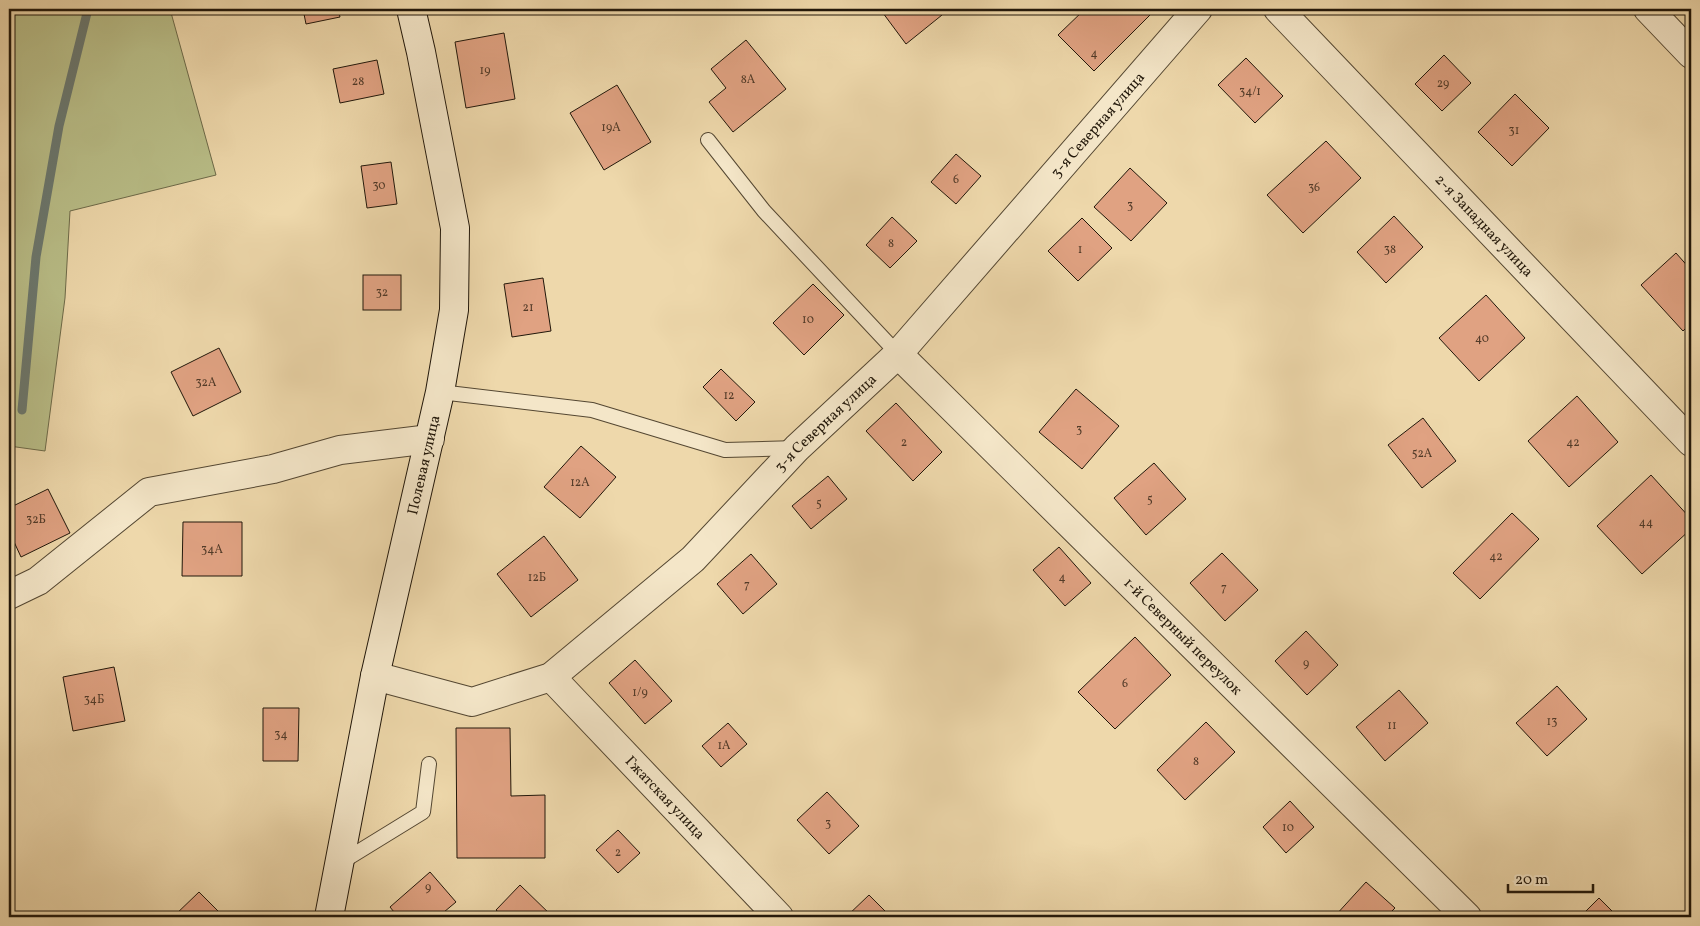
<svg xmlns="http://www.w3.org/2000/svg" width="1700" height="926" font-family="Vollkorn,serif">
	<rect width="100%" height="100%" fill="#eed8ab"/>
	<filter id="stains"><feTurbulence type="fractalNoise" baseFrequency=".004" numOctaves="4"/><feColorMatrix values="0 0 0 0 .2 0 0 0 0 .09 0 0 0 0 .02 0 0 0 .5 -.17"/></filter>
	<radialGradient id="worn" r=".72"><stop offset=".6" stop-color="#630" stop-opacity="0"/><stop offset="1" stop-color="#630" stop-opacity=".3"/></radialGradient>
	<polygon fill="#b9be88" stroke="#6d6a49" points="9,9 170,9 216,175 70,211 65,298 45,451 9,446"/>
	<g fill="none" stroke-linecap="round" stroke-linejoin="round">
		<polyline stroke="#6b786f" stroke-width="9" points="22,410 36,257 59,126 88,9"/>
	</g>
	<g fill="#e0a282" stroke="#21170a">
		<polygon points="303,9 338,9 340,17 306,24"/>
		<polygon points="880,9 938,9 942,15 906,44"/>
		<polygon points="1085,9 1152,9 1154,11 1094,71 1058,35"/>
		<polygon points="504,33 515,99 466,108 455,42"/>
		<polygon points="746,40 786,89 733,132 709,102 726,88 711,69"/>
		<polygon points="1444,55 1471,83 1442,111 1415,84"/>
		<polygon points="1246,58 1283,96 1255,123 1218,85"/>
		<polygon points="377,60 384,94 340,103 333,69"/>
		<polygon points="617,85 651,142 604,170 570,113"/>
		<polygon points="1515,94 1549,128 1512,166 1478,132"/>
		<polygon points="1326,141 1361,178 1303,233 1267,195"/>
		<polygon points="956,154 981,176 956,204 931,182"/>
		<polygon points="391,162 397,204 367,208 361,166"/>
		<polygon points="1130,168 1167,203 1131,241 1094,207"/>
		<polygon points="1394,216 1423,247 1386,283 1357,252"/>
		<polygon points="892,217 917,241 890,268 866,245"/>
		<polygon points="1082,218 1112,248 1078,281 1048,251"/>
		<polygon points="1676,253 1691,270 1691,323 1683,331 1641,285"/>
		<rect x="363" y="275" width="38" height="35"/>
		<polygon points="543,278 551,331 512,337 504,284"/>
		<polygon points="813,284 844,315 804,355 773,323"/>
		<polygon points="1486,295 1525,338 1479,381 1439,338"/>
		<polygon points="219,348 241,392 193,416 171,372"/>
		<polygon points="721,369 755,402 736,421 703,387"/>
		<polygon points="1076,389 1119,426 1082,469 1039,432"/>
		<polygon points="1577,396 1618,442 1569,487 1528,441"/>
		<polygon points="896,403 942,452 913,481 866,431"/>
		<polygon points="1423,418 1456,461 1422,488 1388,445"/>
		<polygon points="581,446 616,477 580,518 544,487"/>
		<polygon points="1154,463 1186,499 1146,535 1114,498"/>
		<polygon points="1651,475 1691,519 1691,529 1642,574 1597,526"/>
		<polygon points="828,476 847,499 811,529 792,506"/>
		<polygon points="48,489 70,533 21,557 9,531 9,508"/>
		<polygon points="1512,513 1539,539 1480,599 1453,573"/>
		<polygon points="183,522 242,522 242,576 182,576"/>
		<polygon points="544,536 578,580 531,617 497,574"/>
		<polygon points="1059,547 1091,583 1065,606 1033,570"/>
		<polygon points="1222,553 1258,590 1225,621 1190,583"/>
		<polygon points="751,554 777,584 743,614 717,584"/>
		<polygon points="1306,631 1338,665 1307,695 1275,661"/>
		<polygon points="1135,637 1171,675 1115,729 1078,692"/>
		<polygon points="635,660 672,701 645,724 609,683"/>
		<polygon points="114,667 125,721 73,731 63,677"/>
		<polygon points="1557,686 1587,719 1547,756 1516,723"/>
		<polygon points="1399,690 1428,723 1385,761 1356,727"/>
		<polygon points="263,708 299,708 298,761 263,761"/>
		<polygon points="1206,722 1235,752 1185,800 1157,770"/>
		<polygon points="728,723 747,744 721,767 702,746"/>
		<polygon points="456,728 510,728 511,796 545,795 545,858 457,858"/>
		<polygon points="827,792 859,826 829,854 797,820"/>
		<polygon points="1290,801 1314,827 1286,853 1263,827"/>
		<polygon points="618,830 640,853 618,873 596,850"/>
		<polygon points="430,872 456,902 438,917 398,917 390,907"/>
		<polygon points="1366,882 1395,908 1386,917 1336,917 1335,916"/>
		<polygon points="520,885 553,917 504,917 496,910"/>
		<polygon points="199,892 224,917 173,917"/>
		<polygon points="869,895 891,917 846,917"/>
		<polygon points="1599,898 1618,917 1580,917"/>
	</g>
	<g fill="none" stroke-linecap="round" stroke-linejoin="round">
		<defs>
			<g id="lane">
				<polyline points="708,140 764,211 898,354"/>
				<polyline points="440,392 592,410 725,450 797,448"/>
				<polyline points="340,863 423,812 429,764"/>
			</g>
			<g id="street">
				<path id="s1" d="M1278,9L1691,442"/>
				<polyline points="1648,9 1691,54"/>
				<path id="s2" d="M898,354L1467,917"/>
				<polyline points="9,595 38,581 149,492 273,469 340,450 430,439"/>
				<path id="s3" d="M375,676L472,702L551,677L693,559L797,448L898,354L1198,9"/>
				<path id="s4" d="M551,677L779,917"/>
			</g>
			<g id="secondary">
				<path id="s5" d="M329,917L375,676L440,392L454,310L455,228L421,52L411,9"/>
			</g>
		</defs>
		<use href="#lane" stroke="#544732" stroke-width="16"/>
		<use href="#street" stroke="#544732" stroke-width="30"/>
		<use href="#secondary" stroke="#21170a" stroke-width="30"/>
		<use href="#lane" stroke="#f4e6c8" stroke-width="14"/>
		<use href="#street" stroke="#f4e6c8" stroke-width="28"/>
		<use href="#secondary" stroke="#f4e6c8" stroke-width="28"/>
	</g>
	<g text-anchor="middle" stroke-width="4.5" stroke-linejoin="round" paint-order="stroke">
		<g font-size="12" fill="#513a28">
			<text x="1094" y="57">4</text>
			<text x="485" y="74">19</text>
			<text x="748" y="83">8А</text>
			<text x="358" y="85">28</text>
			<text x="1443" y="87">29</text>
			<text x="1250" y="95">34/1</text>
			<text x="611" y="131">19А</text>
			<text x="1514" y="134">31</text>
			<text x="956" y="183">6</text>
			<text x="379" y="189">30</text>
			<text x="1314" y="191">36</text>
			<text x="1130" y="209">3</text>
			<text x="891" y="247">8</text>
			<text x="1080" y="253">1</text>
			<text x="1390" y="253">38</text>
			<text x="382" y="296">32</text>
			<text x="528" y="311">21</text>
			<text x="808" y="323">10</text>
			<text x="1482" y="342">40</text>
			<text x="206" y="386">32А</text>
			<text x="729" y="399">12</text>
			<text x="1079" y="433">3</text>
			<text x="904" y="446">2</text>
			<text x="1573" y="446">42</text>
			<text x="1422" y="457">52А</text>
			<text x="580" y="486">12А</text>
			<text x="1150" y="503">5</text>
			<text x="819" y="507">5</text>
			<text x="36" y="523">32Б</text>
			<text x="1646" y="526">44</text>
			<text x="212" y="553">34А</text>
			<text x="1496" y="560">42</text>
			<text x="537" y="581">12Б</text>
			<text x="1062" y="581">4</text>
			<text x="747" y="588">7</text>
			<text x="1224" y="591">7</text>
			<text x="1306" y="667">9</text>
			<text x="1125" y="687">6</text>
			<text x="640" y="696">1/9</text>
			<text x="94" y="703">34Б</text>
			<text x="1552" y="725">13</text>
			<text x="1392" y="729">11</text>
			<text x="281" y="738">34</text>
			<text x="724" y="749">1А</text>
			<text x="1196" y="765">8</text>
			<text x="828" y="827">3</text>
			<text x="1288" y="831">10</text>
			<text x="618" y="856">2</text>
			<text x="428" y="891">9</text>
		</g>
		<g font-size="15" fill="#21170a" stroke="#f4e6c8">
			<text dy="5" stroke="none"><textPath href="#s3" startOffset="962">3-я Северная улица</textPath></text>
			<text dy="5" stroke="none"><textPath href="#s1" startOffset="299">2-я Западная улица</textPath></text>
			<text dy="5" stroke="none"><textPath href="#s3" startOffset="558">3-я Северная улица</textPath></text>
			<text dy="5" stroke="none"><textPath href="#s5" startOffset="462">Полевая улица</textPath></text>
			<text dy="5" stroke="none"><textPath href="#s2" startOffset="401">1-й Северный переулок</textPath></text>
			<text dy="5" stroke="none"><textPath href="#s4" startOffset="166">Гжатская улица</textPath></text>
		</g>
	</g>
	<rect width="1700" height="926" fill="none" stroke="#eed8ab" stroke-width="30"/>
	<rect x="10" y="10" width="1680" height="906" fill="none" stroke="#21170a" stroke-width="2.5"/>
	<rect x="15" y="15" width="1670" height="896" fill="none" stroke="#21170a"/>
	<path d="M1508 884v8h85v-8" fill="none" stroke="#21170a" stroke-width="2.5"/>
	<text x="1515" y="884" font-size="15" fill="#21170a" stroke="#f4e6c8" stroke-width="4" paint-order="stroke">20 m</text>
	<rect width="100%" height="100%" filter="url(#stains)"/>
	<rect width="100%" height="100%" fill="url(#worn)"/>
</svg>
